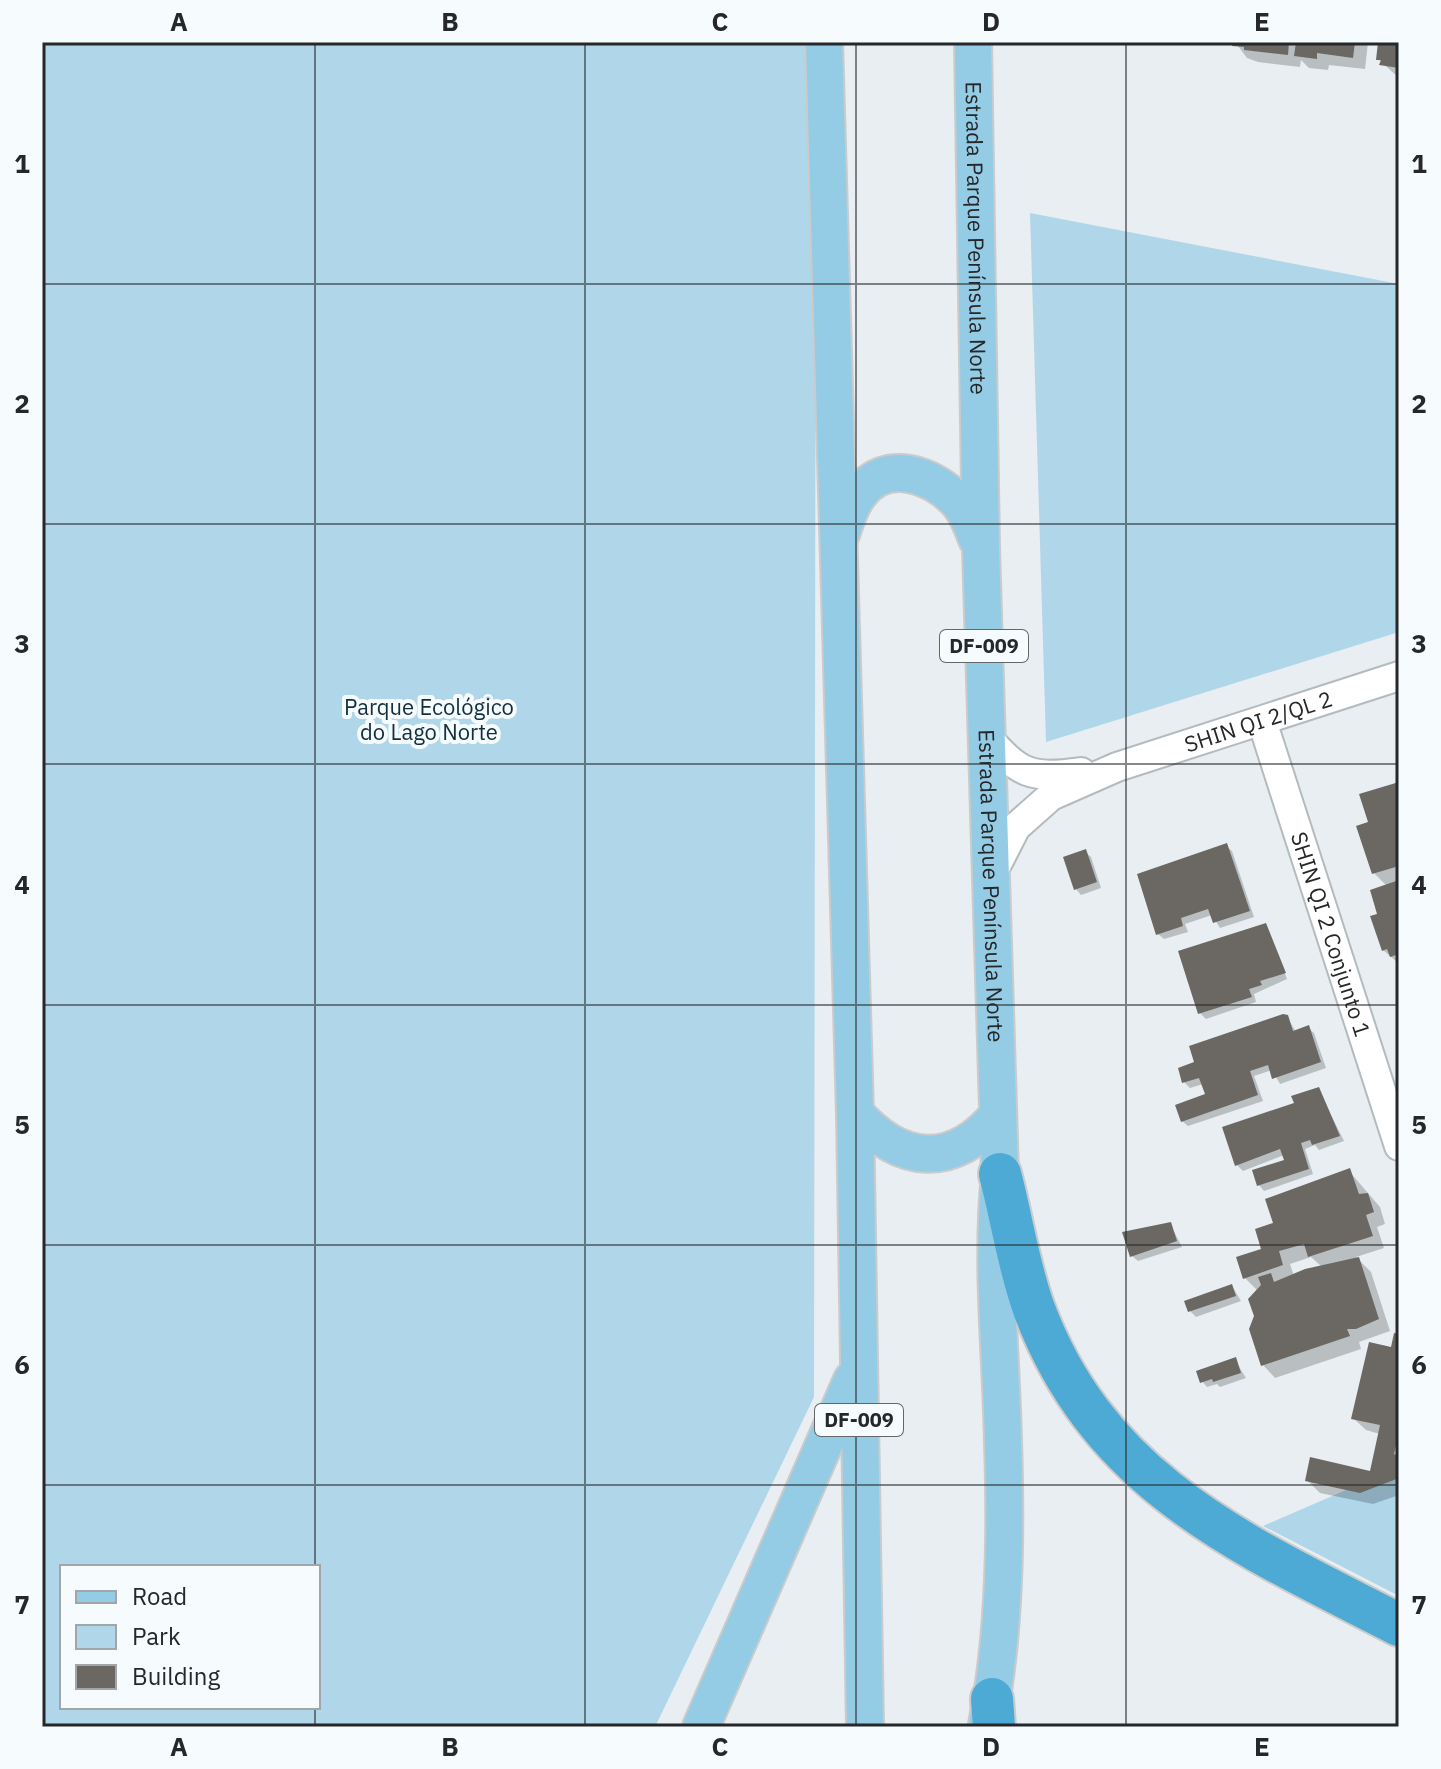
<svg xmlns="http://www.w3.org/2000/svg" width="1441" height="1769" font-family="'IBM Plex Sans',sans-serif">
	<rect width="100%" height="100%" fill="#e8eef2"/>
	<g fill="#b0d6ea" fill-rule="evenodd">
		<path d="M42,42H816L814,1397L655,1727H42ZM62,1567H318V1707H62Z"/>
		<polygon points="1030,213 1399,284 1399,632 1046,742"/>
		<polygon points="1399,1467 1399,1596 1263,1526"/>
	</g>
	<g fill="#0003" fill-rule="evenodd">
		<polygon points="1235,42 1368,42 1365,69 1329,65 1328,70 1309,68 1301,60 1300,67 1258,62 1247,58"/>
		<polygon points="1380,42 1399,42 1399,78 1378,59"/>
		<polygon points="1399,783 1399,961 1397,962 1383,950 1380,915 1387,886 1374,873 1370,824"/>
		<polygon points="1226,846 1232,851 1254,917 1220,928 1212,915 1185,924 1188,932 1164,939 1158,934"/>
		<polygon points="1085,852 1091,857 1101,888 1081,895 1076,889"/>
		<polygon points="1265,925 1287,979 1254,994 1256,1002 1206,1019 1200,1013"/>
		<polygon points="1287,1017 1296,1032 1308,1028 1314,1033 1326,1068 1280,1084 1272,1070 1254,1076 1263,1101 1188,1126 1182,1121 1208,1096 1203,1084 1190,1088 1184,1082"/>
		<polygon points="1318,1089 1344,1141 1319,1150 1315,1145 1305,1149 1313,1174 1264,1191 1259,1185 1286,1161 1284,1155 1243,1171 1237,1165 1296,1104"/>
		<path d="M1349,1171L1380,1207L1385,1224L1377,1227L1384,1248L1356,1257L1371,1272L1390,1331L1359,1342L1361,1349L1275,1378L1263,1365L1256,1316L1258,1291L1245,1278L1276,1224ZM1311,1257L1322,1267L1294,1276L1290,1264Z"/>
		<polygon points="1170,1224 1182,1247 1138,1261 1132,1256"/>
		<polygon points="1232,1286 1241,1301 1196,1317 1190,1311 1187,1302"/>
		<polygon points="1399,1336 1399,1495 1373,1504 1320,1493 1307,1480 1371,1473 1380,1434 1366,1430 1353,1418"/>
		<polygon points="1235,1360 1246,1378 1220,1387 1217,1384 1207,1387 1202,1381"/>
	</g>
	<g fill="#6b6863">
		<polygon points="1232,42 1289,42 1288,55 1244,50 1244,47 1232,46"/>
		<polygon points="1296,42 1355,42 1353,58 1317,53 1317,59 1294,56"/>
		<polygon points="1378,42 1399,42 1399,68 1379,65 1381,60 1376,60"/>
		<polygon points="1399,782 1399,866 1372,874 1356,826 1368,822 1359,794"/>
		<polygon points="1227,843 1250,911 1213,923 1208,909 1181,918 1183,926 1156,935 1137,874"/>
		<polygon points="1086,849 1097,882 1074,890 1063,857"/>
		<polygon points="1399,880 1399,954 1390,957 1387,949 1382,951 1370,916 1377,914 1370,890"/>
		<polygon points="1266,923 1286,973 1260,981 1262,985 1249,989 1252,997 1198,1014 1178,951"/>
		<polygon points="1283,1014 1288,1015 1293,1031 1309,1025 1321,1062 1272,1079 1268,1065 1250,1071 1258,1095 1181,1122 1175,1105 1205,1094 1199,1078 1182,1083 1178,1068 1194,1062 1189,1046"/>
		<polygon points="1319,1087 1340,1136 1312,1145 1310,1140 1301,1143 1309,1169 1257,1186 1252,1170 1284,1160 1280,1149 1235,1166 1222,1127 1294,1103 1291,1096"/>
		<polygon points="1350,1168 1359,1194 1368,1193 1374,1212 1366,1215 1373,1236 1308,1257 1304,1244 1290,1248 1279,1251 1283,1265 1243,1279 1236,1257 1261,1249 1255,1229 1273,1223 1265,1199"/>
		<polygon points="1171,1222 1177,1241 1130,1257 1122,1232"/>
		<polygon points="1359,1257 1379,1319 1356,1329 1347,1329 1350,1336 1261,1366 1249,1329 1254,1316 1248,1299 1261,1285 1258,1277 1271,1273 1274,1282 1305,1269"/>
		<polygon points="1232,1284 1236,1296 1188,1312 1184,1301"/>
		<polygon points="1394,1333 1399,1334 1399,1434 1394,1454 1399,1456 1399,1478 1360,1493 1305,1481 1310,1457 1370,1471 1380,1425 1351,1419 1369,1342 1391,1347"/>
		<polygon points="1236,1357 1241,1373 1213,1382 1212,1379 1200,1383 1196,1371"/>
	</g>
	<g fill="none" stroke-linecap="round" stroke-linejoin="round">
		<defs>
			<g id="minor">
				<path id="s1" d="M1262,721L1399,1146"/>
				<path d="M986,736C1020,774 1029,779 1081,772"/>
				<path id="s2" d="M992,874L1016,827L1051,796L1117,767L1399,676"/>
			</g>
			<g id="major">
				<polyline points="824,42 855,1113 865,1727"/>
				<path id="s3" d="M973,42L981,548L1000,1174C991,1264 1001,1351 1003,1441C1006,1534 1005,1634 987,1725"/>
				<path d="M841,534C846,520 850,505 859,494C885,458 932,474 957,501C967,511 972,526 977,539"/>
				<path d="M855,1113C900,1164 952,1170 998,1115"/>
				<polyline points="701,1727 852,1380"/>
			</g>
			<g id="highway">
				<path d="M1000,1174C1012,1219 1018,1265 1034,1309C1100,1485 1244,1545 1399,1625"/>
				<polyline points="992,1699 994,1727"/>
			</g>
		</defs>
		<use href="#minor" stroke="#b4bbbe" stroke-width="32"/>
		<use href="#major" stroke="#cbcbcb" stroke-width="40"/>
		<use href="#highway" stroke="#cbcbcb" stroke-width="46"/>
		<use href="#minor" stroke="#fff" stroke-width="28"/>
		<use href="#major" stroke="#94cce5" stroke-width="36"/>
		<use href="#highway" stroke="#4daad4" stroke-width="42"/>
	</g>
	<path fill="none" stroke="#252728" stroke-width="2" stroke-opacity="0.55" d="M315,42V1567M585,42V1727M856,42V1727M1126,42V1727M42,284H1399M42,524H1399M42,764H1399M42,1005H1399M42,1245H1399M42,1485H1399M315,1707V1727"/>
	<g text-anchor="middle" stroke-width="8" stroke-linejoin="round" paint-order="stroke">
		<g fill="#f6fbfe" stroke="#646768" stroke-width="2">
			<rect x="940" y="630" width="88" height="32" rx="6"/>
			<rect x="815" y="1404" width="88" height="32" rx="6"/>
		</g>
		<g font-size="20" font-weight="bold" fill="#252728">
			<text x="984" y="653">DF-009</text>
			<text x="859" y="1427">DF-009</text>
		</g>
		<g font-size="22" fill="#252728" stroke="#f6fbfe">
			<text dy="8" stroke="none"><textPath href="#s3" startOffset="196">Estrada Parque Península Norte</textPath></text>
			<text dy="8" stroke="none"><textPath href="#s2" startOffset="320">SHIN QI 2/QL 2</textPath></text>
			<text dy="8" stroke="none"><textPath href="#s3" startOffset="844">Estrada Parque Península Norte</textPath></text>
			<text dy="8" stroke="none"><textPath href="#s1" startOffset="224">SHIN QI 2 Conjunto 1</textPath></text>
		</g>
		<g font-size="22" fill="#112f3c" stroke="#f6fbfe">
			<text x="429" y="715">Parque Ecológico<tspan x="429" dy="25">do Lago Norte</tspan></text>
		</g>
	</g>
	<rect width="1441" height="1769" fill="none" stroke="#f6fbfe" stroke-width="88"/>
	<rect x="60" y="1565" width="260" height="144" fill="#f6fbfe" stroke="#a2a6a8" stroke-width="2"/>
	<rect x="76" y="1591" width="40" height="12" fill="#94cce5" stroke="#a2a6a8" stroke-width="2"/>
	<text x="132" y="1605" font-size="24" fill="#252728">Road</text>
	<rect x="76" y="1625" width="40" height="24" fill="#b0d6ea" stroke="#a2a6a8" stroke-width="2"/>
	<text x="132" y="1645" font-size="24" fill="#252728">Park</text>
	<rect x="76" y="1665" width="40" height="24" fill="#6b6863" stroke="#a2a6a8" stroke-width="2"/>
	<text x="132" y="1685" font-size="24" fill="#252728">Building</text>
	<rect x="44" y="44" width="1353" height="1681" fill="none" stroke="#252728" stroke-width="3"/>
	<g font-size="26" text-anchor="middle" font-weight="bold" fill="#252728">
		<text x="179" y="31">A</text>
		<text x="450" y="31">B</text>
		<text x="720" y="31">C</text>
		<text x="991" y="31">D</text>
		<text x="1262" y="31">E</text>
		<text x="22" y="173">1</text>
		<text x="1419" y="173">1</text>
		<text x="22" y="413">2</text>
		<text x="1419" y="413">2</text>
		<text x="22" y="653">3</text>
		<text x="1419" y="653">3</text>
		<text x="22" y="894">4</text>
		<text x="1419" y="894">4</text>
		<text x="22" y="1134">5</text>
		<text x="1419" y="1134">5</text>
		<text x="22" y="1374">6</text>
		<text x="1419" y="1374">6</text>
		<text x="22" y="1614">7</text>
		<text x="1419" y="1614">7</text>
		<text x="179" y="1756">A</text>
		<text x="450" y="1756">B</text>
		<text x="720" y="1756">C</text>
		<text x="991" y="1756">D</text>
		<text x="1262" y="1756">E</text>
	</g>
</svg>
